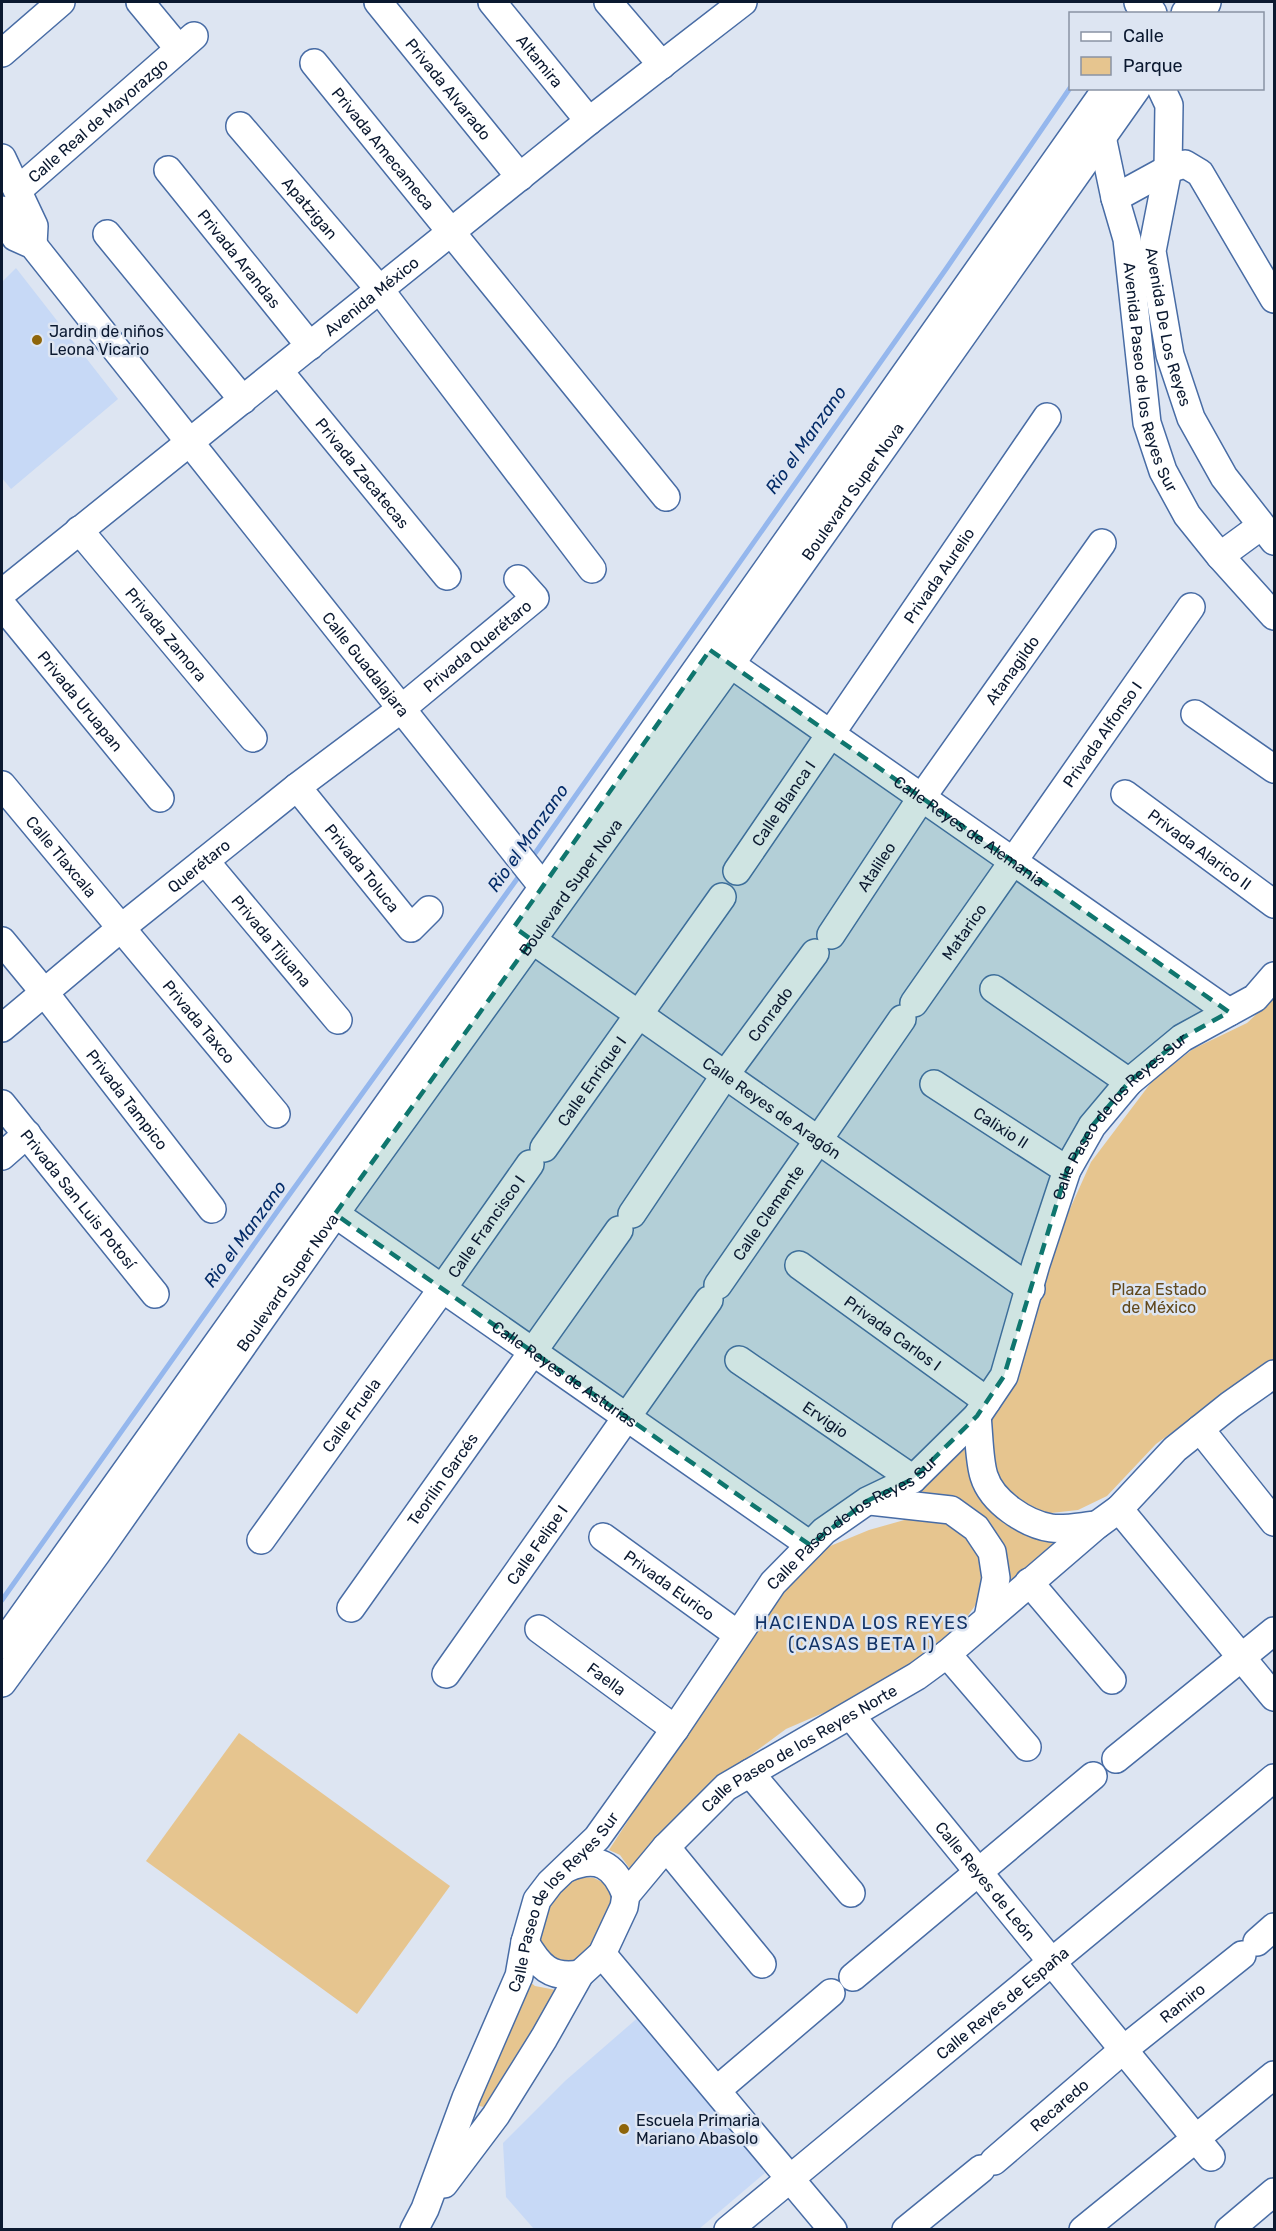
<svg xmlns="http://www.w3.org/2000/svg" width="1276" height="2231" font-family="Rubik,sans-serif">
	<rect width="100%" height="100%" fill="#dde5f2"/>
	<g fill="#c7d9f6">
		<polygon points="16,268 118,399 11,489 2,478 2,282"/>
		<polygon points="641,2015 765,2173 699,2229 534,2229 506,2197 503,2143 565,2081"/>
	</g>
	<g fill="#e6c58f">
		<polygon points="1274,998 1274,1359 1156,1444 1107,1496 1078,1510 1042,1514 1003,1488 991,1451 991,1411 1023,1359 1051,1251 1091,1162 1153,1080 1193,1049 1247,1023"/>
		<polygon points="967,1443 972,1470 1067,1541 1007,1592 1004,1570 920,1494 920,1489"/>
		<polygon points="922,1515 956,1525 967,1538 983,1562 980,1599 958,1629 906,1667 844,1704 786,1729 718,1779 632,1872 620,1855 609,1850 705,1702 781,1591 823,1549 869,1530"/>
		<polygon points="239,1733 450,1886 357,2014 146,1861"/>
		<path d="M581,1877L594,1878L602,1882L609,1888L613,1899L598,1948L574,1964L556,1961L541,1946C540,1919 553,1886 581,1877Z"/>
		<polygon points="529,1981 535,1986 556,1990 488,2105 484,2107 479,2106 478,2099"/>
	</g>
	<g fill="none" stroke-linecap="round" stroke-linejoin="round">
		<g stroke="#95b7ed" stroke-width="5">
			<polyline points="531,859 946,269 1070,88"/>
			<polyline points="2,1600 279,1209 522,872"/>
		</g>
		<defs>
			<g id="minor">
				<polyline points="140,2 179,49"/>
				<path id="s1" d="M378,2L520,177"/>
				<path id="s2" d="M492,2L589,121"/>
				<polyline points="608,2 662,65"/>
				<polyline points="2,53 61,2"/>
				<path id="s3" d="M314,63L666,497"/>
				<path id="s4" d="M1161,88L1169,105L1168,169L1152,251L1170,355L1191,418L1224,477L1274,541"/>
				<path id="s5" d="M240,126L380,290L592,569"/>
				<path id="s6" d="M1100,127L1115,198L1127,239L1147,423L1163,471L1187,515L1220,556L1274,616"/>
				<polyline points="2,158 34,226 33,245"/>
				<path id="s7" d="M168,170L310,346"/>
				<path id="s8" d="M18,190L194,36"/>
				<polyline points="1115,198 1168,169 1185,164 1200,173 1274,299"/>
				<path id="s9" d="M2,210L15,237L33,245L543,887"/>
				<polyline points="107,234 243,400"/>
				<path id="s10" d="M279,371L447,576"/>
				<path id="s11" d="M79,530L253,738"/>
				<polyline points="1220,556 1261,526"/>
				<path id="s12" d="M2,593L589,121L743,2"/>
				<path id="s13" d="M2,605L160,798"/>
				<path id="s14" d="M716,654L1229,1012"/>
				<polyline points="1195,714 1274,769"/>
				<path id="s15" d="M2,785L276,1114"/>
				<path id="s16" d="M297,787L411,928L429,910"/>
				<path id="s17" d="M1125,794L1274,904"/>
				<path id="s18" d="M205,861L338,1020"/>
				<path id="s19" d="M737,871L1047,417"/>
				<path id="s20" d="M518,930L1031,1289"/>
				<path id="s21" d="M831,935L922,797L1102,543"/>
				<path id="s22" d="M2,941L44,992L212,1209"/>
				<polyline points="994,989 1129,1082"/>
				<path id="s23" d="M914,1003L1191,607"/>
				<path id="s24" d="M2,1028L121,928L297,787L401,709L535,598L518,579"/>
				<path id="s25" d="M934,1084L1067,1170"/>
				<path id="s26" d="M2,1104L155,1294"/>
				<path id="s27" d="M544,1148L722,897"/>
				<polyline points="2,1156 27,1134"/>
				<path id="s28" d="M321,1204L810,1545"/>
				<path id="s29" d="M632,1214L725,1075L815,953"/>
				<path id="s30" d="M799,1265L987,1401"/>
				<path id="s31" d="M718,1285L902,1019"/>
				<path id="s32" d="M739,1360L913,1479"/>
				<path d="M977,1416C979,1433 979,1461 984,1476C992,1502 1026,1524 1051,1528C1065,1530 1083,1526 1097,1525"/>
				<polyline points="1200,1429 1274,1522"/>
				<polyline points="870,1501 951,1510 976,1528 992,1552 996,1578 988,1618"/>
				<polyline points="1119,1509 1274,1697"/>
				<path id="s33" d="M603,1537L737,1634"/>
				<path id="s34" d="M261,1540L442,1289L530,1164"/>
				<polyline points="1029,1582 1112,1680"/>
				<path id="s35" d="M351,1608L619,1230"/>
				<path id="s36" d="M539,1629L675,1729"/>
				<polyline points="2,1645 543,887 1107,88"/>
				<polyline points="947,1654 1027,1747"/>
				<path id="s37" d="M446,1674L709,1300"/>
				<path id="s38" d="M2,1683L97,1553L335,1214L730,665L1137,88"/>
				<path id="s39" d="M851,1716L1211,2157"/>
				<polyline points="1116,1759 1274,1631"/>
				<polyline points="750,1773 851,1893"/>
				<polyline points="666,1847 762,1964"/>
				<path d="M567,1868C597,1855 614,1864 626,1895"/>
				<path d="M525,1942C539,1966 550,1979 580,1974"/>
				<polyline points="1257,1942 1274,1927"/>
				<polyline points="602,1954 833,2230"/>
				<polyline points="853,1977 1093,1776"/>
				<polyline points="717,2090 831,1993"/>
				<path id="s40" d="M994,2161L1123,2050L1242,1955"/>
				<path id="s41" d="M444,2184L496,2115L544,2038L580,1974L602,1954L624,1907L626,1895L666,1847L726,1787L917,1676L947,1654L1097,1525L1119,1509L1175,1449L1230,1405L1274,1374"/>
				<path id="s42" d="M414,2230L425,2209L466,2098L519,1976L525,1942L537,1900L550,1883L597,1838L675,1729L773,1583L824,1531L867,1501L913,1479L977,1416L1004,1376L1036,1264L1067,1170L1092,1126L1129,1082L1182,1038L1255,998L1274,976"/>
				<path id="s43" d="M728,2230L1274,1778"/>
				<polyline points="906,2230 981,2169"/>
				<polyline points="1083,2230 1274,2075"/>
				<polyline points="1229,2230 1274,2192"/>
			</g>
			<g id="major">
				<polyline points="1141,2 1150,14"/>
				<polyline points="1188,14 1204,2"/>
			</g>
		</defs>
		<use href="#minor" stroke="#486ca5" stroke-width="30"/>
		<use href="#major" stroke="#486ca5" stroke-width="36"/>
		<use href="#minor" stroke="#fff" stroke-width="27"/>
		<use href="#major" stroke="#fff" stroke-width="33"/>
	</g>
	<path fill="#0f766e" fill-opacity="0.2" stroke="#0f766e" stroke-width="4.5" stroke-dasharray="12 8" stroke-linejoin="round" d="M710,650L1229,1012L1182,1038L1129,1082L1092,1126L1067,1170L1004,1376L977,1416L913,1479L867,1501L810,1545L335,1214L532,940L514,927Z"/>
	<g fill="#8e650a" stroke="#dde5f2" stroke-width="2">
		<circle cx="37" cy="340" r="6"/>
		<circle cx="624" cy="2129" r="6"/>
	</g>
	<g text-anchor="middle" stroke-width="5" stroke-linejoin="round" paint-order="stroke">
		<g font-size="16" fill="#0b1930" stroke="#dde5f2">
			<text dy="6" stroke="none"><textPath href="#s2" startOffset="76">Altamira</textPath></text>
			<text dy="6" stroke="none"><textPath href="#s1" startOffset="112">Privada Alvarado</textPath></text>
			<text dy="6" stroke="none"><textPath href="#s8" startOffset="106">Calle Real de Mayorazgo</textPath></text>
			<text dy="6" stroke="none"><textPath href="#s3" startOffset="110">Privada Amecameca</textPath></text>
			<text dy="6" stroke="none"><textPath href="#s5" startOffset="108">Apatzigan</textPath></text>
			<text dy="6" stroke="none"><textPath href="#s7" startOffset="114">Privada Arandas</textPath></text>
			<text dy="6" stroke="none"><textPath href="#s12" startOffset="474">Avenida México</textPath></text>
			<text dy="6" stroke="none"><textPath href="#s4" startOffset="244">Avenida De Los Reyes</textPath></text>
			<text dy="6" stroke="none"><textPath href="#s6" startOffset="256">Avenida Paseo de los Reyes Sur</textPath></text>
			<text dy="6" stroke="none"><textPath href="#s10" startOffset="132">Privada Zacatecas</textPath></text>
			<text dy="6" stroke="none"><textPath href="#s38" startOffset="1464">Boulevard Super Nova</textPath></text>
			<text dy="6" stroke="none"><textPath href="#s19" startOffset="358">Privada Aurelio</textPath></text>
			<text dy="6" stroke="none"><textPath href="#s11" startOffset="136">Privada Zamora</textPath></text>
			<text dy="6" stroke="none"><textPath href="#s24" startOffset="610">Privada Querétaro</textPath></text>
			<text dy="6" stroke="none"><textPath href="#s9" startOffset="585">Calle Guadalajara</textPath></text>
			<text dy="6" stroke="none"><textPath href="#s21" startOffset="321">Atanagildo</textPath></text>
			<text dy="6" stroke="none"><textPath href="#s13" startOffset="124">Privada Uruapan</textPath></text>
			<text dy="6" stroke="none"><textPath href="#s23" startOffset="328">Privada Alfonso I</textPath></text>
			<text dy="6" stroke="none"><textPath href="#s19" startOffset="82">Calle Blanca I</textPath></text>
			<text dy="6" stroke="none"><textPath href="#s14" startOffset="309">Calle Reyes de Alemania</textPath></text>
			<text dy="6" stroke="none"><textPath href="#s17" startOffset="93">Privada Alarico II</textPath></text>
			<text dy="6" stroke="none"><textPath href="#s15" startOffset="93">Calle Tlaxcala</textPath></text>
			<text dy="6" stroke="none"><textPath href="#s24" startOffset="255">Querétaro</textPath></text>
			<text dy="6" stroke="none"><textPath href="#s21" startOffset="82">Atalileo</textPath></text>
			<text dy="6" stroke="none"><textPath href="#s16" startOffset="104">Privada Toluca</textPath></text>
			<text dy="6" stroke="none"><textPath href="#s38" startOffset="978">Boulevard Super Nova</textPath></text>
			<text dy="6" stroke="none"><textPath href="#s23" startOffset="87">Matarico</textPath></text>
			<text dy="6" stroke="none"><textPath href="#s18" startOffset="104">Privada Tijuana</textPath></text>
			<text dy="6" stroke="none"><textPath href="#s29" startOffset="243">Conrado</textPath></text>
			<text dy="6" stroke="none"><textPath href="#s15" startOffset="308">Privada Taxco</textPath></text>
			<text dy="6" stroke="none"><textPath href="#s27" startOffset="82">Calle Enrique I</textPath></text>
			<text dy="6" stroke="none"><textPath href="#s22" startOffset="202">Privada Tampico</textPath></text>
			<text dy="6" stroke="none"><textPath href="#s20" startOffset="310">Calle Reyes de Aragón</textPath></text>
			<text dy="6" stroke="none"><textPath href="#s42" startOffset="1354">Calle Paseo de los Reyes Sur</textPath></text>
			<text dy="6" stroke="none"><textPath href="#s25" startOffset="80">Calixio II</textPath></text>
			<text dy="6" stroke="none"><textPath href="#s26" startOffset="122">Privada San Luis Potosí</textPath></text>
			<text dy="6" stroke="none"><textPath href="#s31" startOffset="88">Calle Clemente</textPath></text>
			<text dy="6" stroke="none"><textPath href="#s34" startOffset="386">Calle Francisco I</textPath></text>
			<text dy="6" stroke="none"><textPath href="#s38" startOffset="492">Boulevard Super Nova</textPath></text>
			<text dy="6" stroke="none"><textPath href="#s30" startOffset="116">Privada Carlos I</textPath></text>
			<text dy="6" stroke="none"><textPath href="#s28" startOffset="297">Calle Reyes de Asturias</textPath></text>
			<text dy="6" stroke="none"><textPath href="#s34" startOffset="154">Calle Fruela</textPath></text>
			<text dy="6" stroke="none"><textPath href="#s32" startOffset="105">Ervigio</textPath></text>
			<text dy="6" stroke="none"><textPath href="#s35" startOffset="158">Teorilin Garcés</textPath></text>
			<text dy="6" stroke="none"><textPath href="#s42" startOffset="850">Calle Paseo de los Reyes Sur</textPath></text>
			<text dy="6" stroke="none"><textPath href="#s37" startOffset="158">Calle Felipe I</textPath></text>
			<text dy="6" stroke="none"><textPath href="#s33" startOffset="82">Privada Eurico</textPath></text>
			<text dy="6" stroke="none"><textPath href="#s36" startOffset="84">Faella</textPath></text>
			<text dy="6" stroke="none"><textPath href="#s41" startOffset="574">Calle Paseo de los Reyes Norte</textPath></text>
			<text dy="6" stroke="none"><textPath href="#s39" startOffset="213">Calle Reyes de León</textPath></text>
			<text dy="6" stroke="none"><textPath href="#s42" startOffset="364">Calle Paseo de los Reyes Sur</textPath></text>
			<text dy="6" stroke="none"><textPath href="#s40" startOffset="246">Ramiro</textPath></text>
			<text dy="6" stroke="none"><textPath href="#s43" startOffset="356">Calle Reyes de España</textPath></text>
			<text dy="6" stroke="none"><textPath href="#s40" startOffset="86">Recaredo</textPath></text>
		</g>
		<g font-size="16" fill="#0b1930" stroke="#dde5f2" text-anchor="start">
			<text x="49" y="337">Jardin de niños<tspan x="49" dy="18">Leona Vicario</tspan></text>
			<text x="636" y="2126">Escuela Primaria<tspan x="636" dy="18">Mariano Abasolo</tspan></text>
		</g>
		<g font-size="16" fill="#61481c" stroke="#dde5f2">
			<text x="1159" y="1295">Plaza Estado<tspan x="1159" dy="18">de México</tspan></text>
		</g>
		<g font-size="18" font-style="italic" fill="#042c69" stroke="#dde5f2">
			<text transform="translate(806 440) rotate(-55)" y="6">Rio el Manzano</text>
			<text transform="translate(528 838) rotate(-55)" y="6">Rio el Manzano</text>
			<text transform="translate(245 1234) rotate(-54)" y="6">Rio el Manzano</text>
		</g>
		<g font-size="18" letter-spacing="1.5" fill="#123367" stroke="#dde5f2">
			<text x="862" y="1629">HACIENDA LOS REYES<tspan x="862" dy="21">(CASAS BETA I)</tspan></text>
		</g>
	</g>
	<rect width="1276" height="2231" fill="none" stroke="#0b1930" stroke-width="6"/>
	<rect x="1069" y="12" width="195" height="78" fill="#dde5f2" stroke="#8993a4" stroke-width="1.5"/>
	<rect x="1081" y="32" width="30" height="9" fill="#ffffff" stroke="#8993a4" stroke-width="1.5"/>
	<text x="1123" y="42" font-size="18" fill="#0b1930">Calle</text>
	<rect x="1081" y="57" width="30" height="18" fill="#e6c58f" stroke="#8993a4" stroke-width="1.5"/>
	<text x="1123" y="72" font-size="18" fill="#0b1930">Parque</text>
</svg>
